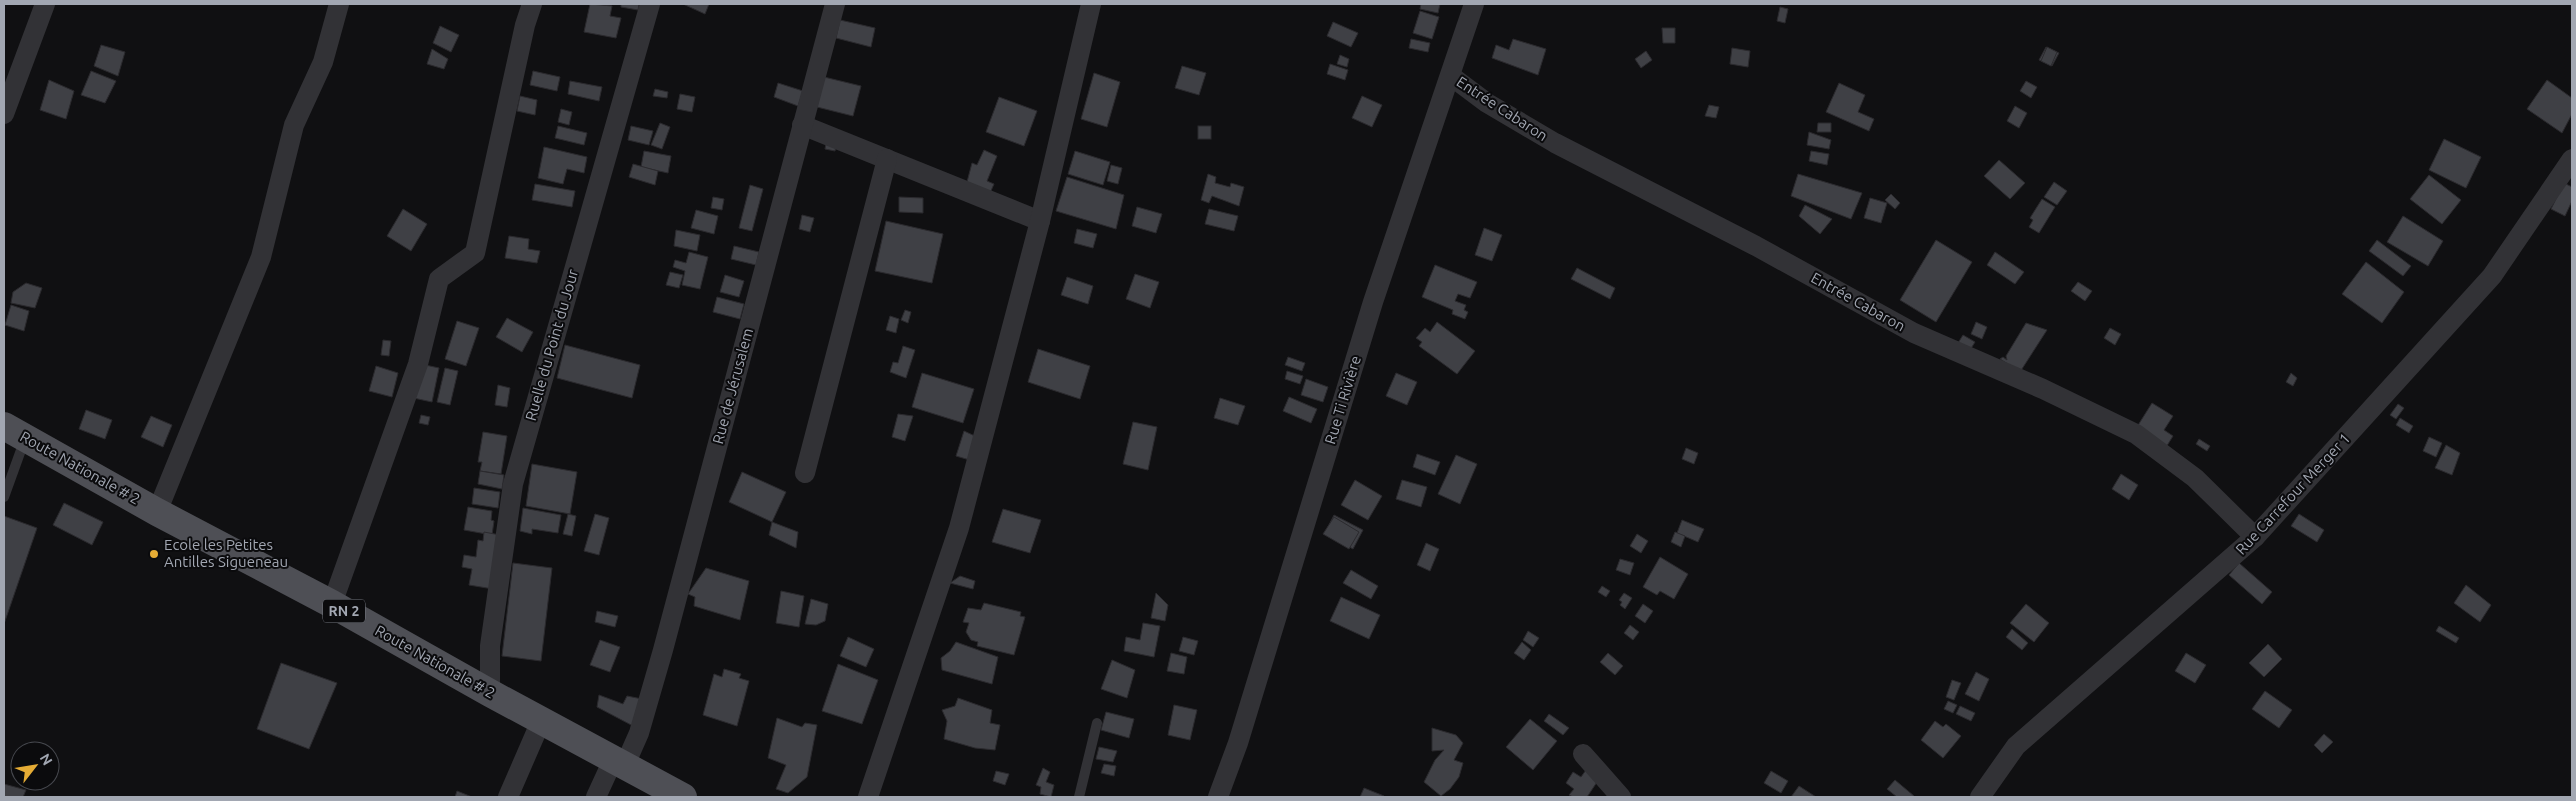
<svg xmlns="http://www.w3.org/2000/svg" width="2576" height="801" font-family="Ubuntu,sans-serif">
	<rect width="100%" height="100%" fill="#101012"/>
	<g fill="#3f4045" stroke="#2b2a2e">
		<polygon points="590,4 612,6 610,16 621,18 616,38 584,32"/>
		<polygon points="621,4 639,4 638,10 621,7"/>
		<polygon points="683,4 709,4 705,14"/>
		<polygon points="1421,4 1440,4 1438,13 1420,9"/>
		<polygon points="1780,7 1788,9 1785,23 1777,21"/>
		<polygon points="1420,11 1439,17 1432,39 1413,33"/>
		<polygon points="840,20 875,28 871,47 836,38"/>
		<polygon points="1333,22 1358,33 1351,47 1327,36"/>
		<polygon points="440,26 459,35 451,52 433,43"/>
		<polygon points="1662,28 1675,28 1675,43 1663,43"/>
		<polygon points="1411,39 1430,43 1428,52 1409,48"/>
		<polygon points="1513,39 1546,49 1538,75 1492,58 1496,45 1509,50"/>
		<polygon points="101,45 125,52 118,76 94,66"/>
		<polygon points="2046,47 2059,53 2052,66 2039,60"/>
		<polygon points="2047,47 2057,52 2051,66 2041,61"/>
		<polygon points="1732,48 1750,51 1748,67 1730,64"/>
		<polygon points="432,49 448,59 444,69 427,64"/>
		<polygon points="1646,51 1652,60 1641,68 1635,59"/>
		<polygon points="1340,55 1349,59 1347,67 1337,64"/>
		<polygon points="1330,64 1348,70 1345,80 1327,74"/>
		<polygon points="1182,66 1206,73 1199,95 1175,88"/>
		<polygon points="91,71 116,81 105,103 81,95"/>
		<polygon points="533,71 560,77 557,91 530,85"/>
		<polygon points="1094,73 1120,82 1107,127 1081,119"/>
		<polygon points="824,77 861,86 853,116 817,107"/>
		<polygon points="49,80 74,91 66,119 40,110"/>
		<polygon points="2547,80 2572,98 2572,114 2562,133 2527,109"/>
		<polygon points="570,81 602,87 599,101 568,94"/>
		<polygon points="2026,81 2037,87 2031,98 2020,91"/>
		<polygon points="778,83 803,91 798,106 774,97"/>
		<polygon points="1839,83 1865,95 1858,112 1874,119 1869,131 1826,112"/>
		<polygon points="655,89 668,92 667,98 653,96"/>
		<polygon points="680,94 695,97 692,112 677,109"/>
		<polygon points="520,96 537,100 535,115 517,111"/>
		<polygon points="1362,96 1382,105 1372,127 1352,118"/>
		<polygon points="999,97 1037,111 1024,146 986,132"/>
		<polygon points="1709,105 1719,107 1716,118 1705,116"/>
		<polygon points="2015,106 2027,113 2019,128 2007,121"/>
		<polygon points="561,109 572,112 569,125 558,122"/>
		<polygon points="660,123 670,127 662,149 651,145"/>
		<polygon points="1818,123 1831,123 1831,132 1817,132"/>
		<polygon points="558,126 587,133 584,145 555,138"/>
		<polygon points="631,126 653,131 649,145 628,140"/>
		<rect x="1198" y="126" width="13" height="13"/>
		<polygon points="1809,132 1831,140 1829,149 1807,145"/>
		<polygon points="827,139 837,141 835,151 825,149"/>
		<polygon points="2444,139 2481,157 2466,188 2429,170"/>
		<polygon points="544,147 587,157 584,173 567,169 563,184 538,178"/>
		<polygon points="984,150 997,156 987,181 994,184 990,193 967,182 972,163 977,165"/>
		<polygon points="644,151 671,156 668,173 641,167"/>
		<polygon points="1075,151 1110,162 1103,185 1068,174"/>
		<polygon points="1811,151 1829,154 1827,165 1809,161"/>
		<polygon points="1999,160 2025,183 2010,199 1984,176"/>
		<polygon points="633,164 658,171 655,185 629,177"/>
		<polygon points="1111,165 1122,168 1118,184 1107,181"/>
		<polygon points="1208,174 1216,177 1215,183 1230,187 1231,183 1244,187 1239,206 1212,196 1209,203 1201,200"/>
		<polygon points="1798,174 1862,193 1851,219 1791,196"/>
		<polygon points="2429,175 2461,200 2442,224 2410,199"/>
		<polygon points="1067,177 1124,195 1116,229 1056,211"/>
		<polygon points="2054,182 2067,191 2057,205 2044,197"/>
		<polygon points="2564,183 2572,187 2572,201 2565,216 2551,209"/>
		<polygon points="535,184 575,191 572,207 532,200"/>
		<polygon points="750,185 763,189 752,231 739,228"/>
		<polygon points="1891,194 1900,203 1895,209 1885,200"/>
		<polygon points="713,197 724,199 722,210 711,208"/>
		<polygon points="899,197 923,198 923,213 899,212"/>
		<polygon points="1870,198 1887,203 1881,223 1864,218"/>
		<polygon points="2042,199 2055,207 2039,233 2029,227 2033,220 2030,218"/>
		<polygon points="1805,205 1832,219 1820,234 1799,216"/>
		<polygon points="1137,207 1162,214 1156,233 1132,226"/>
		<polygon points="403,209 427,224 411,251 387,236"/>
		<polygon points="1209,209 1238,216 1234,231 1205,224"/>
		<polygon points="696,210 718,216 714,234 691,228"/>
		<polygon points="802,215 814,218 810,232 799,229"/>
		<polygon points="2403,216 2443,241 2428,266 2387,242"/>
		<polygon points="886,221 943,234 932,283 875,271"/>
		<polygon points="1484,228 1502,235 1492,261 1475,255"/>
		<polygon points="1077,229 1097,234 1093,248 1074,243"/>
		<polygon points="676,230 700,235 697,251 674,246"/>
		<polygon points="509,236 529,239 528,249 540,251 537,263 505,258"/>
		<polygon points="1936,240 1972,262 1936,322 1900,300"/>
		<polygon points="2377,240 2411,266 2403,276 2369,251"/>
		<polygon points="734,246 759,252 756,265 731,259"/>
		<polygon points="689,252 708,257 700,289 682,285 685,271 673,267 675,260 686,263"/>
		<polygon points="1995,252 2024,272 2015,284 1987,265"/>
		<polygon points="2366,262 2404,292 2382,323 2342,294"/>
		<polygon points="1435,265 1477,282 1470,298 1458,294 1455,301 1466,305 1464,310 1468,312 1465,319 1452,314 1453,310 1422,297"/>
		<polygon points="1577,268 1615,288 1610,299 1571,279"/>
		<polygon points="670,272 683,275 679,288 666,285"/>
		<polygon points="1135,274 1159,282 1150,308 1126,299"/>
		<polygon points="725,275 744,281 739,297 720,292"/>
		<polygon points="1067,277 1093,286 1088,304 1061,295"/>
		<polygon points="2078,282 2092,291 2085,301 2071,291"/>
		<polygon points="26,283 42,288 35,308 11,303 13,292"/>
		<polygon points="717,297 744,304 740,319 713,312"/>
		<polygon points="11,305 29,311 24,331 5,325"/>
		<polygon points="905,310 911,312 908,323 901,320"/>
		<polygon points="890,316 899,319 896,333 886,330"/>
		<polygon points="507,318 533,332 522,352 496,337"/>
		<polygon points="457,321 479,328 466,366 445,359"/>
		<polygon points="1437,322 1475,351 1457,374 1419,346 1422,342 1416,338 1425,328 1430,332"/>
		<polygon points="1976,322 1987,327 1982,339 1971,334"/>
		<polygon points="2026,323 2047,330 2020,372 2000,359 2003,357 2007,360 2006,356"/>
		<polygon points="2110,328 2121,334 2115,345 2104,338"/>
		<polygon points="1963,335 1975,342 1970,350 1958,343"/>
		<polygon points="383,340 391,341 389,356 381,355"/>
		<polygon points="565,345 640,365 632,398 557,378"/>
		<polygon points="903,346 915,350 906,378 890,372 893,362 898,363"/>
		<polygon points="1038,349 1090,366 1080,399 1028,382"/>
		<polygon points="1288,357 1305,363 1302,371 1285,365"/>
		<polygon points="416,363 439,368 432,402 409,397"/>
		<polygon points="376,366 398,373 392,397 369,391"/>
		<polygon points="445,368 458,371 450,405 437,402"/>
		<polygon points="1287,371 1303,376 1300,384 1285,379"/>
		<polygon points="922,373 974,389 963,423 912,407"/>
		<polygon points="1396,373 1417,382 1407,405 1386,396"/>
		<polygon points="2291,373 2297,378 2293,386 2286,382"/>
		<polygon points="1306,379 1328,387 1323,402 1301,395"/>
		<polygon points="498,385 510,388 507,407 495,405"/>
		<polygon points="1289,397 1317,409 1311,423 1283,411"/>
		<polygon points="1220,398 1245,406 1238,425 1214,418"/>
		<polygon points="2152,403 2173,416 2164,430 2173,436 2158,460 2130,438"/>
		<polygon points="2398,404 2404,408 2396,419 2390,415"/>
		<polygon points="86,410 112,420 105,439 79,429"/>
		<polygon points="898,414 913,416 905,441 892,437"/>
		<polygon points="421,415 430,417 428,425 419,423"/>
		<polygon points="151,416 172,425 163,447 141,437"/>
		<polygon points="2400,418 2413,426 2409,433 2396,425"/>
		<polygon points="1133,422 1157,427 1148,470 1123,464"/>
		<polygon points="964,431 977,437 973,461 956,456"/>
		<polygon points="483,432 507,436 501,474 480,471 482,462 478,462"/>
		<polygon points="2429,437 2442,443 2436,457 2423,451"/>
		<polygon points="2199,439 2210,446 2207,451 2196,444"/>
		<polygon points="2446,445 2460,453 2452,475 2435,468"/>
		<polygon points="1686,448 1698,453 1694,464 1682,459"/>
		<polygon points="1417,454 1440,462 1435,475 1413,467"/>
		<polygon points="1456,455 1477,464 1460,504 1438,494"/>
		<polygon points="532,464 577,472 570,514 526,506"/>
		<polygon points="480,471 504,475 502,489 478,484"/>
		<polygon points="742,472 786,492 772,522 729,502"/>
		<polygon points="2121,474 2138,485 2129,500 2112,489"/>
		<polygon points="1355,480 1382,496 1368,520 1341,505"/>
		<polygon points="1402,480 1427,487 1421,507 1396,499"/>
		<polygon points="474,488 500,492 498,508 472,504"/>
		<polygon points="64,503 103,522 92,545 53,525"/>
		<polygon points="468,507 492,511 491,520 494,521 492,535 464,530"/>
		<polygon points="523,508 561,515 558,533 532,529 532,534 520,531"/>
		<polygon points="1003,509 1041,520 1030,553 992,542"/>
		<polygon points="568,514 576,516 572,536 563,534"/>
		<polygon points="595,514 609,518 599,555 584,551"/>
		<polygon points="2299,514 2324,530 2317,542 2291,526"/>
		<polygon points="1334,515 1363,530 1353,549 1325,533"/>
		<polygon points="4,516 37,528 4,624"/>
		<polygon points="1334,517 1359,532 1349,549 1323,534"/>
		<polygon points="1682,520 1704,529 1698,542 1677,533"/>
		<polygon points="772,522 798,532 796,548 769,535"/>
		<polygon points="484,532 500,535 493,589 469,585 472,569 462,567 464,555 476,557 478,540 483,541"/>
		<polygon points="1675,532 1685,536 1681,547 1671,542"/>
		<polygon points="1637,534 1648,541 1641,553 1630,546"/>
		<polygon points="1426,543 1439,549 1430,571 1417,565"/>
		<polygon points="1660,557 1688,574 1674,599 1660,591 1657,595 1643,587"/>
		<polygon points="1620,559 1634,563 1630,575 1616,570"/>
		<polygon points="513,563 552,568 541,661 502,656"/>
		<polygon points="2239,563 2272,592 2262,604 2229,575"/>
		<polygon points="706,568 749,581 740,620 694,606 695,597 688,594"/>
		<polygon points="1351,570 1378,586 1371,599 1343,583"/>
		<polygon points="960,576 975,581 973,589 950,583"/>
		<polygon points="2466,585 2491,605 2480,622 2454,603"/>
		<polygon points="1602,586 1610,591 1606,597 1598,592"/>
		<polygon points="781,591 804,596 799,627 776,623"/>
		<polygon points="1156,593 1168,605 1165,621 1151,618"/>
		<polygon points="1624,593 1632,598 1625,609 1620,605 1622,602 1619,600"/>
		<polygon points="1341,597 1380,615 1369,639 1330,621"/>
		<polygon points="811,599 828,604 825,621 816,625 805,624"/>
		<polygon points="984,603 1021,612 1020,616 1025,617 1014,655 977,646 978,642 971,640 966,632 969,623 963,622 968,608 981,610"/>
		<polygon points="1643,604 1653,611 1645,623 1635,616"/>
		<polygon points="2026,604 2049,623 2034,642 2010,623"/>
		<polygon points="597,611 618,616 615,627 595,622"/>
		<polygon points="1143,623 1160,626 1154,657 1124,651 1126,637 1140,640"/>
		<polygon points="1630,625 1639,632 1633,640 1624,633"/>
		<polygon points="2439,626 2459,638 2456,643 2436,631"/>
		<polygon points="2012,629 2028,643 2022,650 2006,637"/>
		<polygon points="1528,631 1539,638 1533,647 1523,640"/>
		<polygon points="848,637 874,649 866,667 840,656"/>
		<polygon points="1183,637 1198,641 1194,655 1179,651"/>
		<polygon points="600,640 620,647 610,672 590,665"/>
		<polygon points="956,642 998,657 992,684 942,670 941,658 950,651"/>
		<polygon points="1522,642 1531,650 1524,660 1514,653"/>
		<polygon points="2268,644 2282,659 2264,677 2249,663"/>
		<polygon points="1171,653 1187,657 1184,674 1167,671"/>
		<polygon points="1608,653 1623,666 1615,675 1600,662"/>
		<polygon points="2186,653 2206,665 2195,683 2175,671"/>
		<polygon points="1112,660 1135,670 1127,698 1101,689"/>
		<polygon points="281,663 337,683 309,749 257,729"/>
		<polygon points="838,664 878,680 862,724 822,711"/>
		<polygon points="724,669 741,674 739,678 749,681 737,726 703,715 714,674 722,677"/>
		<polygon points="1976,672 1989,679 1979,701 1965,694"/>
		<polygon points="1952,680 1961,683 1954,700 1946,697"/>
		<polygon points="2265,691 2292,710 2279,728 2252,709"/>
		<polygon points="599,695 623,704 627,696 642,699 635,727 597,707"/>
		<polygon points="958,698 992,710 990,723 1000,725 995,750 975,748 944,739 947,721 942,710 955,706"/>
		<polygon points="1948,701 1957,705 1953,713 1944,709"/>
		<polygon points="1174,705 1197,710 1190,740 1168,735"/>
		<polygon points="1960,706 1975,713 1971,721 1956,714"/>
		<polygon points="1106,712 1134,719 1129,738 1101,730"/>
		<polygon points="1549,714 1569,728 1563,735 1544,721"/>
		<polygon points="777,718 802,727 805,723 817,725 807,777 788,793 776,789 786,765 768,758"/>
		<polygon points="1530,719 1557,741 1533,770 1506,747"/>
		<polygon points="1935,721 1943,727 1946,724 1961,736 1943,758 1921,740"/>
		<polygon points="1432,728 1456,735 1463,743 1454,760 1463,763 1459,777 1450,789 1441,796 1424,782 1435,760 1444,750 1432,751"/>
		<polygon points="2324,734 2333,742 2322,753 2314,745"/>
		<polygon points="1099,747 1117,751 1113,762 1096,759"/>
		<polygon points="1104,764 1116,766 1114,776 1101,773"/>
		<polygon points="1043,768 1050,772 1046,782 1054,785 1051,797 1040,794 1041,787 1036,785"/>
		<polygon points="1586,770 1599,779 1587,797 1573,797 1569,795 1574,789 1566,783 1573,772 1581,777"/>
		<polygon points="996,771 1009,774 1005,785 993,781"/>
		<polygon points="1771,771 1788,781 1781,793 1764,783"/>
		<polygon points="1895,780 1914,796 1913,797 1897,797 1887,789"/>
		<polygon points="4,784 26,790 23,797 4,797"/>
		<polygon points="1799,786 1816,797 1791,797"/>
		<polygon points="1364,788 1384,796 1384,797 1360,797"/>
		<polygon points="457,791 472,797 455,797"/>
	</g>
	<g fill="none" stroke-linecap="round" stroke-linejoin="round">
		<g stroke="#323236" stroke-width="10">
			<polyline points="4,497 25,439"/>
			<polyline points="1079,797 1097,723"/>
		</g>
		<g stroke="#323236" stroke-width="20">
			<polyline points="1451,76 1487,103 1555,143 1756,246 1914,333 2043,389 2136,434 2195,478 2255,537"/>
			<polyline points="4,114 45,4"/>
			<polyline points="802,125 1040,221"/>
			<polyline points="805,473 887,159"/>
			<polyline points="157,512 261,257 294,125 323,62 339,4"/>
			<polyline points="332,604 418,364 439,279 475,253 525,25 532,4"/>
			<polyline points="490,693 490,646 513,484 650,4"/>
			<polyline points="1583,754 1621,797"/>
			<polyline points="624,767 639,733 663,650 835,4"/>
			<polyline points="508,797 541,721"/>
			<polyline points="596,797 613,760"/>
			<polyline points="868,797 959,528 1040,221 1091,4"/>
			<polyline points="1218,797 1238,743 1373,302 1474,4"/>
			<polyline points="1980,797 2016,746 2255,537 2492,276 2572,159"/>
		</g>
		<polyline stroke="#4e4f55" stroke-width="28" points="4,426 157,512 332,604 490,693 683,797"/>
	</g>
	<circle fill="#e5ac35" stroke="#0b0b0d" stroke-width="2" cx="154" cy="554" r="5"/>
	<g text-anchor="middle" stroke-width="4" stroke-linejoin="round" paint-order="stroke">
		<rect fill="#0b0b0d" stroke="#757880" stroke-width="1" x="323" y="599.5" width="42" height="23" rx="4"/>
		<g font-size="14" font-weight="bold" fill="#a2a7b2">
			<text x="344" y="616">RN 2</text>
		</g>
		<g font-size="15" fill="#a2a7b2" stroke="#0b0b0d">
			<text transform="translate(1502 109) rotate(33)" y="5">Entrée Cabaron</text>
			<text transform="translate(1858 302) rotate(29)" y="5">Entrée Cabaron</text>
			<text transform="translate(552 345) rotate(-74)" y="5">Ruelle du Point du Jour</text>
			<text transform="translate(733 386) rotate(-75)" y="5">Rue de Jérusalem</text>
			<text transform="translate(1343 400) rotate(-73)" y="5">Rue Ti Rivière</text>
			<text transform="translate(80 468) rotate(29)" y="5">Route Nationale # 2</text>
			<text transform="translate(2293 494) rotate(-47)" y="5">Rue Carrefour Merger 1</text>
			<text transform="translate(435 662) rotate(29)" y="5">Route Nationale # 2</text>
		</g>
		<g font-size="15" fill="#a2a7b2" stroke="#0b0b0d" text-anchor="start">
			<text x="164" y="550">Ecole les Petites<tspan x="164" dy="17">Antilles Sigueneau</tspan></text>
		</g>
	</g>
	<rect width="2576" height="801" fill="none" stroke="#a2a7b2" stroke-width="10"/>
	<g transform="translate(35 766) rotate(59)"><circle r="24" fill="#0b0b0d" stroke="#47494f"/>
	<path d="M0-4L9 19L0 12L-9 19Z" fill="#e5ac35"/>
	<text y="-8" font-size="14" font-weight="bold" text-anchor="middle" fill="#a2a7b2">N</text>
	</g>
</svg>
